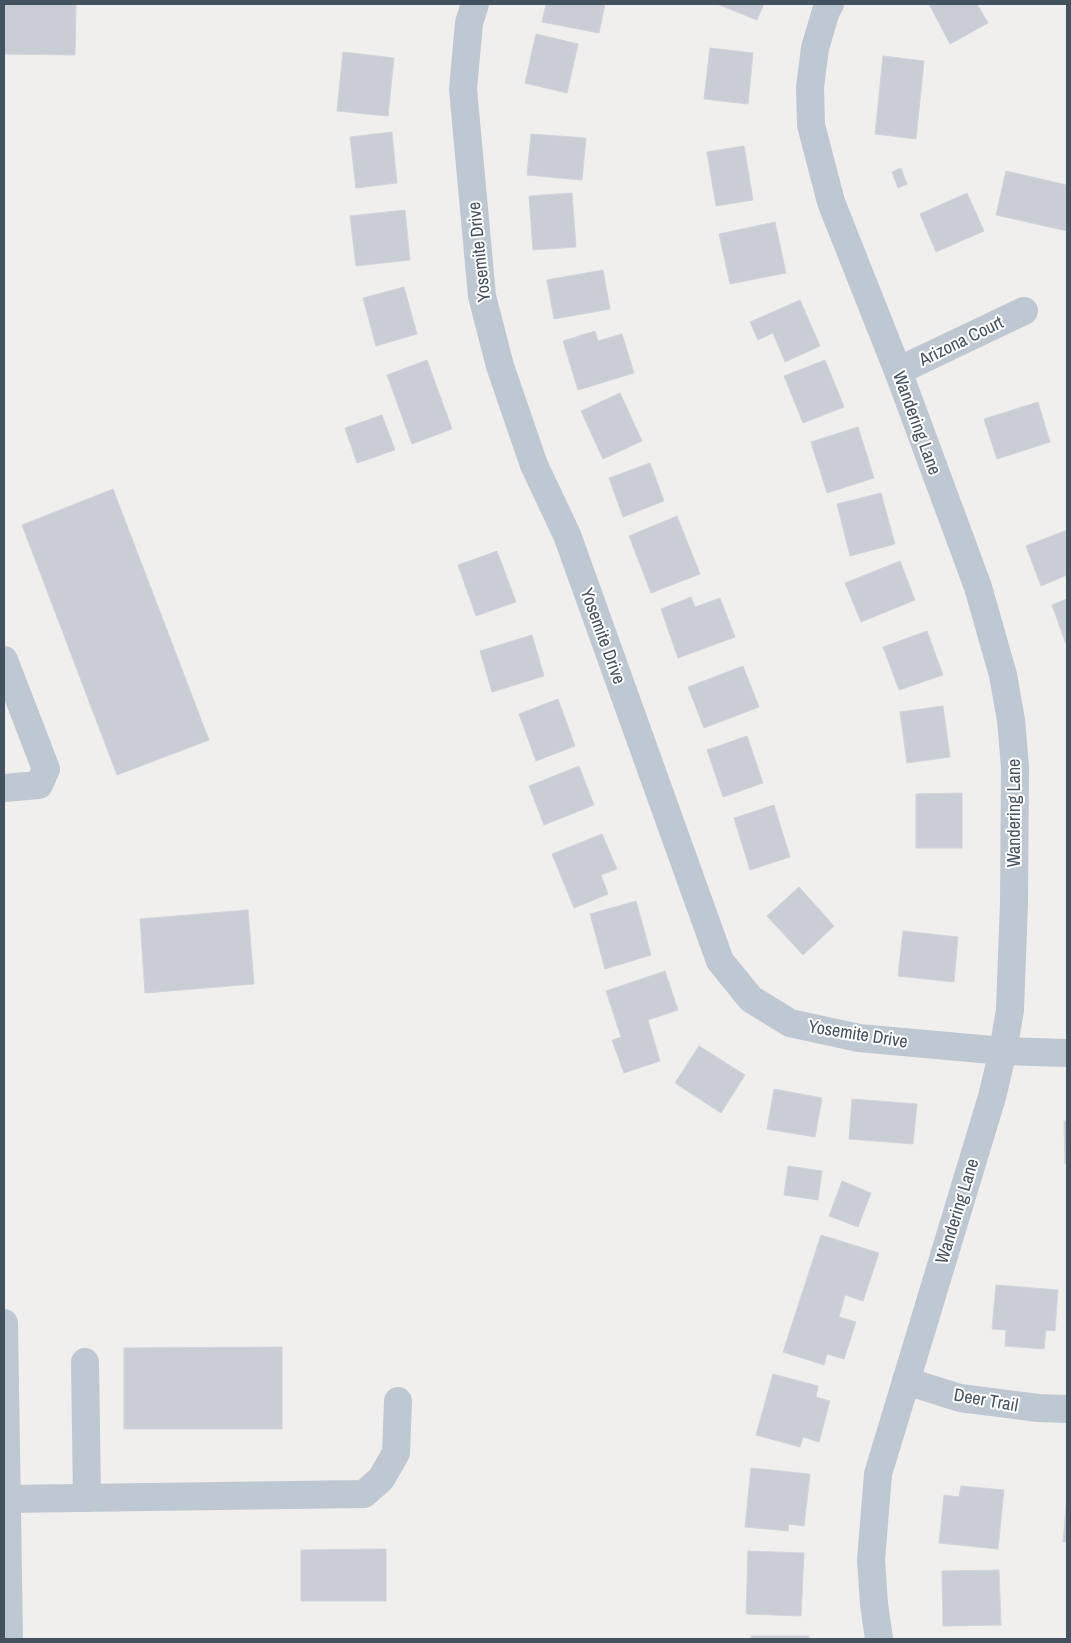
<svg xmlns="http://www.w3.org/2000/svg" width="1071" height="1643" font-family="'Archivo Narrow',sans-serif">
	<rect width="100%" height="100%" fill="#f1eeee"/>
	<g fill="#c9cdd5" stroke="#d1d4db">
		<polygon points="4,4 76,4 75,55 4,54"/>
		<polygon points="546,4 605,4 599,33 542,22"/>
		<polygon points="717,4 764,4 757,20"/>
		<polygon points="929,4 977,4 988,23 950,44"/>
		<polygon points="536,34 578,44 567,93 525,83"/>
		<polygon points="710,48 753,53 748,104 704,99"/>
		<polygon points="343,52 394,58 388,116 337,111"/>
		<polygon points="883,56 924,61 916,139 875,134"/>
		<polygon points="392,132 397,183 356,188 350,137"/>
		<polygon points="531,134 586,138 582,180 527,175"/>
		<polygon points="744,146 753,200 716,206 707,152"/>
		<polygon points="901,168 907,184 898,188 892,172"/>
		<polygon points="1006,171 1067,185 1067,231 996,215"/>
		<polygon points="572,193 576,247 533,250 529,196"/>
		<polygon points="967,193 984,231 936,252 920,214"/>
		<polygon points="405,210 410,260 356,266 350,216"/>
		<polygon points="775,222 786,273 730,284 719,234"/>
		<polygon points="603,270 610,309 554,319 547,280"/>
		<polygon points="404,287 417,334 376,346 363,298"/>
		<polygon points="800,300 820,346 785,362 773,333 758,340 750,322"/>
		<polygon points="595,331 598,341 622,334 634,373 578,390 563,341"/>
		<polygon points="427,360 452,429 412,444 387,375"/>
		<polygon points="825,360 844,407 803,423 784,376"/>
		<polygon points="620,393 642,441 603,459 581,411"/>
		<polygon points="1038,402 1050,442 997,459 984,419"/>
		<polygon points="382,415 395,450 357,463 345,428"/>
		<polygon points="858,427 874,478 827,493 811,442"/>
		<polygon points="650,463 664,501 623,517 609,478"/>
		<polygon points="113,489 209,740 117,775 22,525"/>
		<polygon points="881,493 895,544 850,556 837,504"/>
		<polygon points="677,516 700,574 651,593 629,536"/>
		<polygon points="1067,530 1067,575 1041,586 1026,546"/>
		<polygon points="497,551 516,602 476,616 458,565"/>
		<polygon points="900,561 915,600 861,622 845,583"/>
		<polygon points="691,597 695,607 720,598 735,637 678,658 661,609"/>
		<polygon points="1067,599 1067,647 1052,605"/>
		<polygon points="927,631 943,675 899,690 883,647"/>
		<polygon points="532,635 544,676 492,692 480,651"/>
		<polygon points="743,666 759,707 704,728 688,687"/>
		<polygon points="558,699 575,746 536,761 519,714"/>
		<polygon points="943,706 950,757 907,763 900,712"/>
		<polygon points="747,736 763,783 723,797 707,750"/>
		<polygon points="579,766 594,805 544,825 529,786"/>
		<polygon points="962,793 962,848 916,848 916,794"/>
		<polygon points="774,805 790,857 750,870 734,818"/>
		<polygon points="602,834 617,869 601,875 608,894 574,908 552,854"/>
		<polygon points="799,887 834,926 803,955 767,916"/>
		<polygon points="636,901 651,955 605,969 590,914"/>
		<polygon points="248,910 254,984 145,993 140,919"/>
		<polygon points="903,931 958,937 954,982 898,976"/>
		<polygon points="665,971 678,1010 648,1020 660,1061 624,1073 612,1040 621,1037 606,991"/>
		<polygon points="699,1046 745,1075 721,1113 675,1083"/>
		<polygon points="774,1089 822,1098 815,1137 767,1129"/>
		<polygon points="852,1099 917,1104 913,1144 849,1139"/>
		<polygon points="1064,1121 1067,1121 1067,1164 1065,1164"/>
		<polygon points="788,1166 822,1171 818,1200 784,1195"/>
		<polygon points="842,1181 871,1193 858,1227 829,1216"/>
		<polygon points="821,1235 879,1253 863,1301 845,1295 839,1317 856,1322 844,1359 827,1354 824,1365 783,1352"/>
		<polygon points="996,1285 1058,1290 1055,1331 1046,1330 1044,1349 1005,1346 1006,1330 992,1329"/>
		<polygon points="282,1347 282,1429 124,1429 124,1348"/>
		<polygon points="773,1374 818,1386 816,1397 830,1401 819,1442 803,1437 800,1447 756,1435"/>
		<polygon points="751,1468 810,1474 804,1526 789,1524 788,1531 745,1527"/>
		<polygon points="961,1486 1004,1490 998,1549 939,1543 944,1495 959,1497"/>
		<polygon points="1067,1495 1067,1542 1063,1542"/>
		<polygon points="386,1549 386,1601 301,1601 301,1550"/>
		<polygon points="748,1551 804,1553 801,1616 746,1614"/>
		<polygon points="999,1570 1001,1625 943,1626 942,1571"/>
		<rect x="751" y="1636" width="58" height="3"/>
	</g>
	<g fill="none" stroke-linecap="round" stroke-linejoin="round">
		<g stroke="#bdc8d2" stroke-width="28">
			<polyline points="475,4 469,23 463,89 482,296 500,366 534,465 567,535 720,961 751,999 790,1023 859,1038 1003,1051 1067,1053"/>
			<polyline points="830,4 826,11 815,48 810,87 811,125 831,202 898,371 978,587 1003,675 1011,720 1015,767 1014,902 1010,1010 1003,1051 992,1097 878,1474 871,1560 874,1604 879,1639"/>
			<polyline points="898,371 1024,311"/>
			<polyline points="4,660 46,769 39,785 4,788"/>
			<polyline points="4,1323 9,1639"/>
			<polyline points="85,1362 87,1498"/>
			<polyline points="906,1381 960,1398 1038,1408 1067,1409"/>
			<polyline points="7,1499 364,1494 381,1479 396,1453 398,1401"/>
		</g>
	</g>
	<g text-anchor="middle" stroke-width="4" stroke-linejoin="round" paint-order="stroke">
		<g font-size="18" fill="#44515e" stroke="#fff">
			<text transform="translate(479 252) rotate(-96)" y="6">Yosemite Drive</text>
			<text transform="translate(961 341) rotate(-26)" y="6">Arizona Court</text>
			<text transform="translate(917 423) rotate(70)" y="6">Wandering Lane</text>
			<text transform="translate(603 636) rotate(70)" y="6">Yosemite Drive</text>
			<text transform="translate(1014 813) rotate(-90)" y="6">Wandering Lane</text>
			<text transform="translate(858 1034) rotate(9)" y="6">Yosemite Drive</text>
			<text transform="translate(957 1211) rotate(-73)" y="6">Wandering Lane</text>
			<text transform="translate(986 1400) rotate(10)" y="6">Deer Trail</text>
		</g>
	</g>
	<rect width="1071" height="1643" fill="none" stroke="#44515e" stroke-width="10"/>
</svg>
